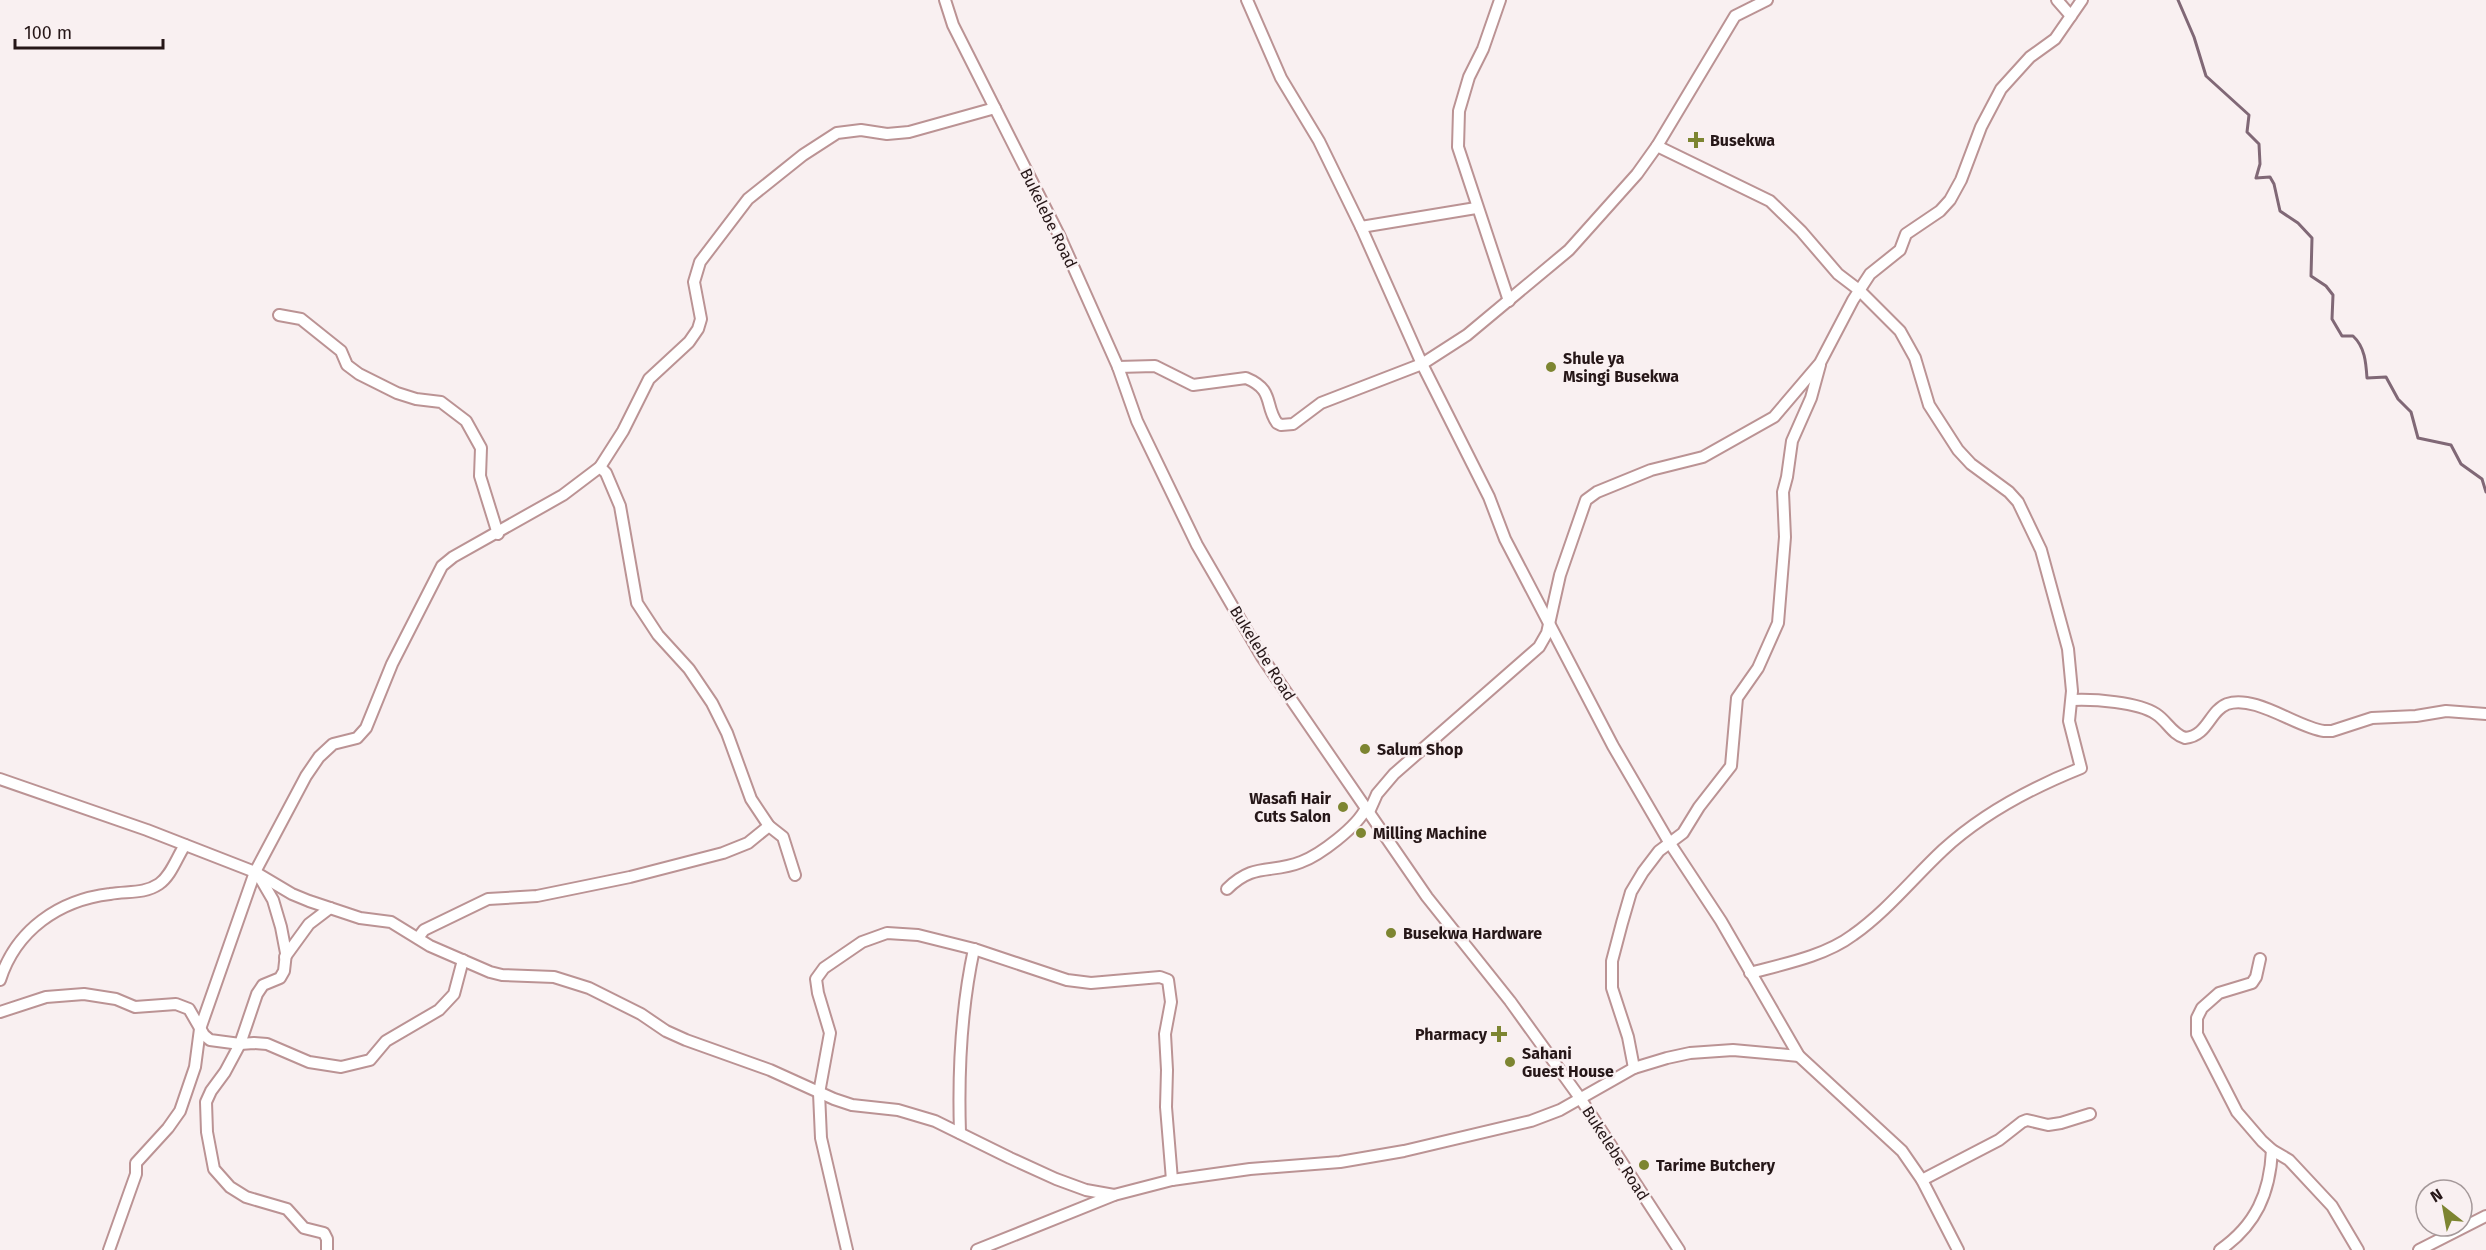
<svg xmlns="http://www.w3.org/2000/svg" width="2486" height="1250" font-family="'Fira Sans',sans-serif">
	<rect width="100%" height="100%" fill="#f9f0f1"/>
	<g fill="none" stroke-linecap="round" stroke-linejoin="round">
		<path stroke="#806876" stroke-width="3" d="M2178,0L2194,37L2206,76L2249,115L2247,132L2259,144L2260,164L2256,178L2270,177L2274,184L2280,211L2298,223L2312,238L2311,276L2326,286L2333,295L2332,319L2342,336H2353C2365,347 2366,363 2367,378L2386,377L2398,399L2411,412L2418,438L2451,445L2461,464L2482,479L2486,492"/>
		<defs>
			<g id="minor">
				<polyline points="945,0 953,25 1060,237 1118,367 1137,421 1197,545 1262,657 1427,897 1510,1001 1580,1098 1679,1250"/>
				<polyline points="1247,0 1281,78 1319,141 1361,227 1422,364 1489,497 1505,539 1613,746 1669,842 1721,921 1799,1056 1902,1151 1922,1180 1958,1250"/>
				<polyline points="1500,0 1483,49 1469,77 1459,111 1458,147 1509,301"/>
				<polyline points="2057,0 2071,16"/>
				<path d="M1657,146L1770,201L1801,231L1838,274L1859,290L1900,331L1915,358L1929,405L1958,450L1971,464L2009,492L2018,502L2041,550L2068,649L2072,691L2069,721L2081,768C2031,788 1983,813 1943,850C1913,878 1887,911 1853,935C1825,956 1784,964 1750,973"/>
				<polyline points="1361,227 1476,208"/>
				<polyline points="279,315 301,319 341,351 347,365 359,374 397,393 416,399 441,402 466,421 481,448 480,476 498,534"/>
				<path d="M1118,367L1155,366L1193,385L1246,378C1275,390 1264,405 1277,423L1281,425L1293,424L1321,403L1422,364L1467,335L1569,250L1637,174L1657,146L1735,16L1767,0"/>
				<polyline points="600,467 606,473 620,506 637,603 658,635 689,669 712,703 727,733 751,799 769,826 783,837 795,875"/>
				<path d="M2072,700C2094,699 2138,702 2156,714C2167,721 2172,734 2185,738C2208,736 2209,711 2227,704C2255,694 2298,728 2324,731H2332L2372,718L2416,716L2446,711L2486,714"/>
				<polyline points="0,779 147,830 255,872 292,894 309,901 360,918 391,922 430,946 490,972 502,975 554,977 589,988 641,1014 666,1031 686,1040 770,1070 834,1099 852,1105 898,1110 935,1121 1010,1158 1056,1179 1086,1190 1114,1195"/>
				<polyline points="1369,812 1377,794 1394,774 1539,647 1547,633 1560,575 1586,500 1597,492 1651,470 1703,457 1774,417 1820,363 1853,300 1870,274 1900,250 1906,234 1940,211 1950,200 1961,180 1981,127 2001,89 2030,57 2055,39 2082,0"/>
				<polyline points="259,876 273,900 281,927 286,953 284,971 280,978 263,985 257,994 240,1044 225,1072 211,1091 206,1102 207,1132 214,1169 230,1187 246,1197 287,1209 304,1228 324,1233 327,1239 327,1250"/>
				<path d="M1227,889C1254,862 1271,874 1301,862C1320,855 1357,827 1366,808"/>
				<polyline points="418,938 424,930 488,899 537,896 630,877 723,853 748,843 769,826"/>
				<polyline points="285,957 309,924 330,908"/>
				<polyline points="2260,959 2256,977 2252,983 2219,993 2202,1008 2197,1018 2197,1034 2237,1112 2262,1141 2272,1150 2289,1160 2332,1206 2358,1250"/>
				<path d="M0,980C16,930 59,900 110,894C128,891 144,894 159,884C171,876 177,857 185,845"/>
				<polyline points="0,1012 46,997 84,994 116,999 135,1007 176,1004 189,1009 204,1035 210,1040 240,1044 254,1043 267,1044 309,1062 341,1067 370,1060 386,1041 439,1010 454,994 463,960"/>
				<polyline points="1634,1068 1628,1037 1612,988 1612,961 1622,923 1631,892 1643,872 1659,851 1683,833 1699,807 1731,766 1737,698 1758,668 1778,623 1785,537 1783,492 1787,477 1792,441 1811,398 1820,365"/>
				<path d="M960,1133C958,1071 961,1009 974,949"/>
				<polyline points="1922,1180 1999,1140 2022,1122 2027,1120 2048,1125 2061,1123 2090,1114"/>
				<polyline points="109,1250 136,1174 136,1163 168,1128 180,1111 195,1067 200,1029 255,872 306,776 319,757 333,744 357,738 366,728 392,664 442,566 453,557 563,495 600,467 623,431 649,379 689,342 698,329 701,319 694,282 700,262 748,199 803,155 837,133 861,130 887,134 909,132 995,108"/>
				<polyline points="847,1250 821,1138 819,1093 830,1033 818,993 816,979 824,968 862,942 887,933 918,935 974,949 1067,980 1091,983 1160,977 1168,980 1171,1002 1165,1034 1167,1070 1166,1107 1172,1180"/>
				<polyline points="977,1250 1114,1195 1172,1180 1250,1169 1340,1162 1404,1151 1531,1121 1560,1110 1634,1068 1667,1058 1690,1053 1733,1050 1799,1056"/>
				<path d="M2220,1250C2256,1225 2270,1193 2272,1150"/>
				<polyline points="2419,1250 2486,1216"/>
			</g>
		</defs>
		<use href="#minor" stroke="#bb9394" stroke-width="14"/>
		<use href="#minor" stroke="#fff" stroke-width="10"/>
	</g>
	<g fill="#7d8531" stroke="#f9f0f1" stroke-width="2">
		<path d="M1693 131h6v6h6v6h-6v6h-6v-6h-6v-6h6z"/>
		<circle cx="1551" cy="367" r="6"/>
		<circle cx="1365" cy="749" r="6"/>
		<circle cx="1343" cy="807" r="6"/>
		<circle cx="1361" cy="833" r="6"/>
		<circle cx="1391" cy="933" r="6"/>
		<path d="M1496 1025h6v6h6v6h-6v6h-6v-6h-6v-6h6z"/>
		<circle cx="1510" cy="1062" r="6"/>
		<circle cx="1644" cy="1165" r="6"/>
	</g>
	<g text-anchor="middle" stroke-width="5" stroke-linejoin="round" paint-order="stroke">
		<g font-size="16" font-weight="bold" fill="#261718" stroke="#f9f0f1" text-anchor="start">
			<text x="1710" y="146">Busekwa</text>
			<text x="1563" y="364">Shule ya<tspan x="1563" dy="18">Msingi Busekwa</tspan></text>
			<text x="1377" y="755">Salum Shop</text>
			<text x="1331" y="804" text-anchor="end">Wasafi Hair<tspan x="1331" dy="18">Cuts Salon</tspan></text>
			<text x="1373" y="839">Milling Machine</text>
			<text x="1403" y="939">Busekwa Hardware</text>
			<text x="1487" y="1040" text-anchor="end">Pharmacy</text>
			<text x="1522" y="1059">Sahani<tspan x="1522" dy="18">Guest House</tspan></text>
			<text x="1656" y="1171">Tarime Butchery</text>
		</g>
		<g font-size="16" fill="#261718" stroke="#f9f0f1">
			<text transform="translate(1049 218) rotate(64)" y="6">Bukelebe Road</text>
			<text transform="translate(1263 653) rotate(58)" y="6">Bukelebe Road</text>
			<text transform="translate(1616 1153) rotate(57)" y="6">Bukelebe Road</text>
		</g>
	</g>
	<g transform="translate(2444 1208) rotate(329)"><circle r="28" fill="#f9f0f1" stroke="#a5999a" stroke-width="1.5"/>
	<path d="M0-4.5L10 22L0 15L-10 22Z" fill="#7d8531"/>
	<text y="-9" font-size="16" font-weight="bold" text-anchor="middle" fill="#261718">N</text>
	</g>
	<path d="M15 39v9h148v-9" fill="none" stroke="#261718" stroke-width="3"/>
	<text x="24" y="39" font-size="18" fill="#261718" stroke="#f9f0f1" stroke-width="4.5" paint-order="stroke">100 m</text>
</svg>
